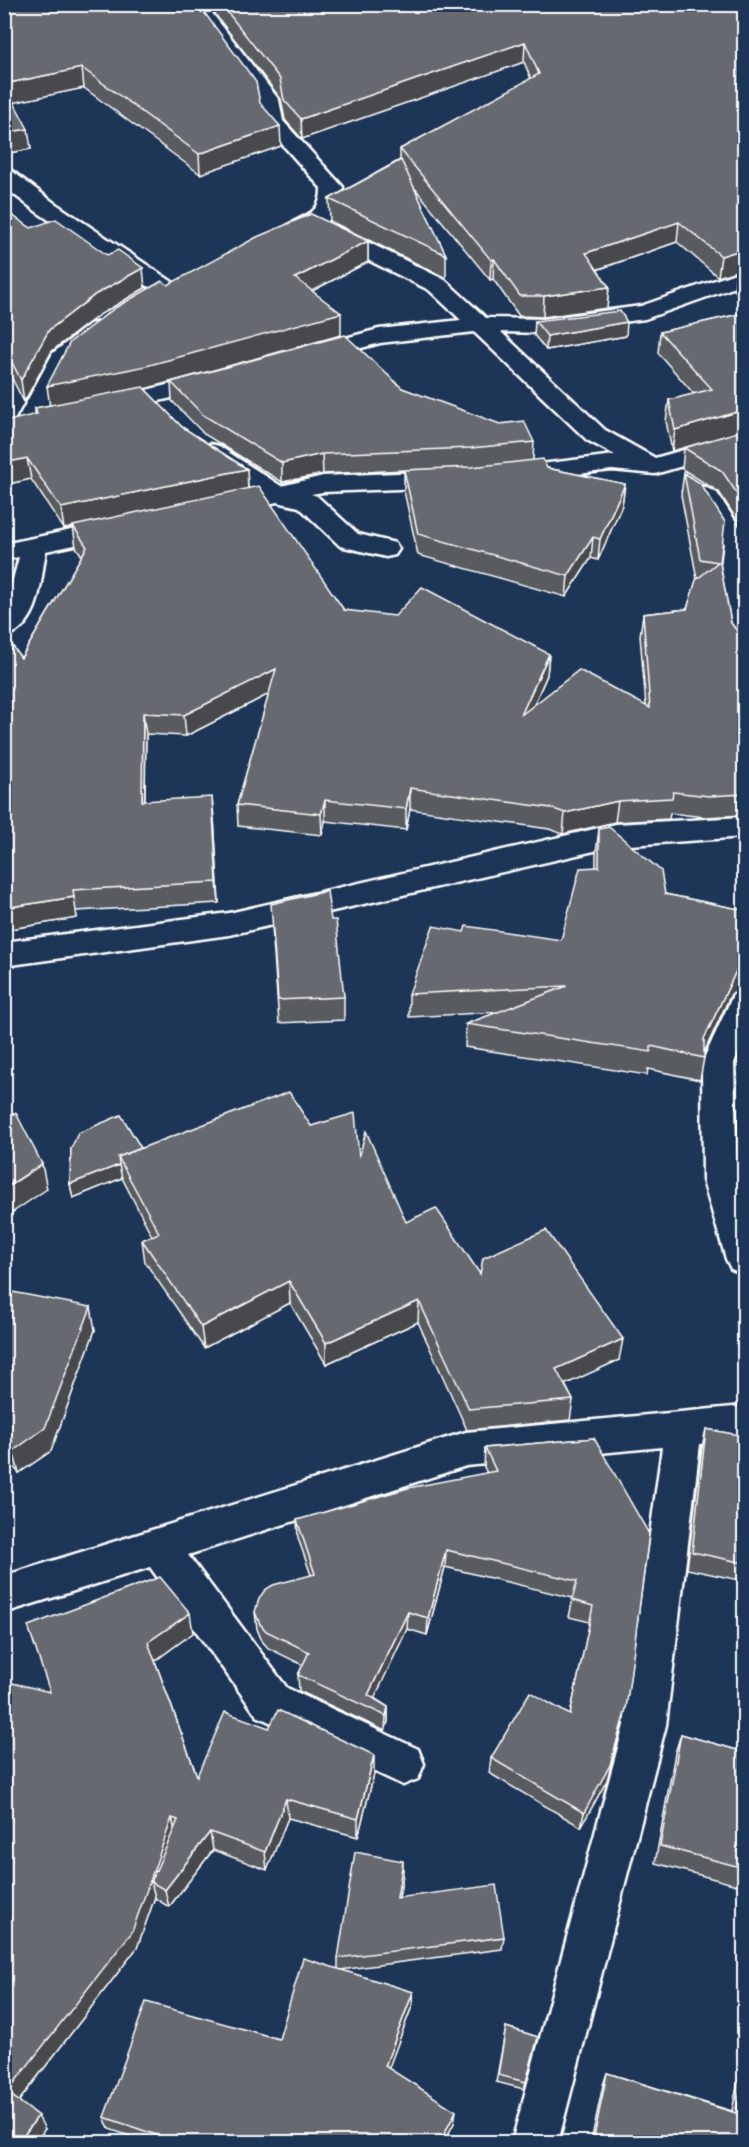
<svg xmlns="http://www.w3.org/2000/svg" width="749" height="2147" font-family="'Architects Daughter',sans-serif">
	<rect width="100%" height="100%" fill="#1d3557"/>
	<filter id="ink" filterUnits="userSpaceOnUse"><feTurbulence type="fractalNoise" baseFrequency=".0167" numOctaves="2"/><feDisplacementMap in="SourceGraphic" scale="12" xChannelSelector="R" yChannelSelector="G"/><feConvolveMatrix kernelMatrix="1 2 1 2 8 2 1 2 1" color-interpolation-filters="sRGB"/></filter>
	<g filter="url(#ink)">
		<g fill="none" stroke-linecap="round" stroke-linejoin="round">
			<defs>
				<g id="street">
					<path d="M186,4H205L279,100L283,121L343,187C343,204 335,216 322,226H335L445,280L486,318L543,319L641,306L744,270V284L645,319L543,333L501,332L605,430L655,458L744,433V448L655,474L612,470L508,482L499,479L495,474L499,469L615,455L587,440L474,332L380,343L309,362L301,360L297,355L301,350L379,329L461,320L429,290L319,236L316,231L318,228C307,234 296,241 283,238L280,233C293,214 322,221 321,188L266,126L263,122L259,101Z"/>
					<polygon points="4,170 12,171 53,202 174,283 177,288 174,293 166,295 158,293 37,212 4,187"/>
					<polygon points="98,322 106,324 110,329 71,362 37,427 28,429 19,427 16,422 53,353 90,324"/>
					<polygon points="213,374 221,376 225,381 221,386 109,413 100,411 97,406 100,401"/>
					<polygon points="210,444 219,446 281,486 323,476 448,471 457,474 461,479 457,484 448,487 323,492 311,494 317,496 358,534 395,543 399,549 395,555 386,557 340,546 299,507 277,502 223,514 214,511 210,506 214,501 255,491 201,456 198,451 201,446"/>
					<polygon points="696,483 717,493 744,534 744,653 734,650 730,644 719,584 724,543 699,503 687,496 683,491 687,486"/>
					<path d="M119,520L128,522L132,528L128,534L46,551C40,582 41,627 4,637V614L19,557L4,560V544Z"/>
					<polygon points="744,817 744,837 616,846 229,935 4,966 4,942 229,913 616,824"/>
					<polygon points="744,992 744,1040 734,1063 737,1180 744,1204 744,1274 731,1269 726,1259 703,1180 702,1063 733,995"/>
					<polygon points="744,1406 744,1439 700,1444 666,1725 558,2142 512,2142 624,1725 662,1447 466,1466 188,1555 287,1688 418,1749 424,1764 418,1779 403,1785 257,1716 150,1567 4,1613 4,1576 466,1432"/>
				</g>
			</defs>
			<use href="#street" stroke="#fff" stroke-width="5"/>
			<use href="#street" fill="#1d3557" fill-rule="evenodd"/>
		</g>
		<g fill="#585b60" stroke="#fff" stroke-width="1.5">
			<polygon points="4,4 260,103 281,146 200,174 84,88 14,102 31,149 4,154"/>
			<polygon points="207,4 744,4 744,299 734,290 736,271 718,277 677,242 597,270 609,287 607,308 543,317 519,316 493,279 490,280 413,186 446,255 446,278 330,221 329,199 400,160 400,149 531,79 524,62 302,139 285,120 281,99"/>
			<polygon points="4,210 31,228 145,288 99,315 52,351 24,402 4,363"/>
			<polygon points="368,241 368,262 312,291 341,335 145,389 182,427 247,469 248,489 344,610 549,654 547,675 534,705 646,706 640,636 643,614 687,609 697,579 681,495 684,473 720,563 731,623 737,631 744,633 744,816 744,815 705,817 670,813 669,819 615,822 563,834 549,829 410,809 406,830 325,821 322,835 238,826 237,805 269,694 186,736 146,734 145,801 214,818 219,903 76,911 77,918 4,930 4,634 21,658 82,556 76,547 73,527 64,529 31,479 4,485 35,414 35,408 50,405 168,285"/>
			<polygon points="744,313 744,531 719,492 682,469 684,448 707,441 672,451 666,421 669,400 694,394 658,353 660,332"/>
			<polygon points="535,321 626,336 546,350 534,335"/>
			<polygon points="171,382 402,388 534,442 533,460 547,468 625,484 622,505 598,560 591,558 566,597 418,555 404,491 404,470 323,474 282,482 204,434 172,401"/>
			<polygon points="599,829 665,894 744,910 744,991 743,990 731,994 704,1052 704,1058 700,1080 648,1069 647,1075 465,1047 466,1024 498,1012 409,1017 409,994 464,932 561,940 596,867 596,853"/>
			<polygon points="331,920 344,997 344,1020 279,1023 272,927"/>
			<polygon points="311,1126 359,1157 406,1222 480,1274 619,1360 565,1384 573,1400 570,1420 467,1430 418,1322 326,1364 290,1303 204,1348 145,1262 142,1240 152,1236 122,1178 73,1198 70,1184 71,1149 141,1148"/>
			<polygon points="4,1297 95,1330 51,1451 19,1473 4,1457"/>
			<polygon points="706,1429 744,1436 744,1581 687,1569 702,1447"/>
			<polygon points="594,1438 607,1780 581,1827 489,1773 491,1758 570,1715 590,1622 569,1617 573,1598 445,1567 427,1635 407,1629 374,1698 388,1707 388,1722 385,1731 299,1691 298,1675 303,1665 268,1648 262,1641 257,1629 255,1612 311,1575 298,1538 297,1520 487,1473 484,1467 485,1448"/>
			<polygon points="193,1633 155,1661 197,1776 374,1774 358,1837 288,1818 267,1870 213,1850 169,1907 156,1899 155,1897 137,1948 19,2101 45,2129 4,2142 49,1692"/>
			<polygon points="681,1734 744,1752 744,1887 655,1863 675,1753"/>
			<polygon points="403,1874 399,1897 504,1937 502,1949 340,1970 413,1992 412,2006 388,2068 454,2123 444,2142 147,2142 109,2129 104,2117 279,2039 338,1969 338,1958"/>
			<polygon points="506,2027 538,2037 524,2089 496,2082"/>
			<polygon points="744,2053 744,2142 591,2142 603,2085 607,2073 732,2111"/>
		</g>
		<g fill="#474a4e" stroke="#fff" stroke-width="1.5">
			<polygon points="525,42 524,62 302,139 301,119"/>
			<polygon points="82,68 84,88 7,104 4,84"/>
			<polygon points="280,126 281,146 200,174 199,154"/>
			<polygon points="28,129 31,149 4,154 4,133"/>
			<polygon points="679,222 677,242 584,274 586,253"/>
			<polygon points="368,241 368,262 296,299 295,278"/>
			<polygon points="744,249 744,268 737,269 736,271 718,277 721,256"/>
			<polygon points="494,259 493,279 490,280 491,260"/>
			<polygon points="143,268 145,288 99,315 52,351 24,402 21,380 49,330 96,294"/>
			<polygon points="609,287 607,308 543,317 544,296"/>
			<polygon points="341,313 341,335 148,388 50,407 47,386"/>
			<polygon points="627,322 626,336 546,350 547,336"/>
			<polygon points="744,410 743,431 672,451 675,430"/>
			<polygon points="322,454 323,474 282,482 282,463"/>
			<polygon points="27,458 31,479 4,485 4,463"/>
			<polygon points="247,469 248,490 64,529 61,508"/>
			<polygon points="625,484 622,505 598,560 600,539"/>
			<polygon points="593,537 591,558 566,597 568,576"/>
			<polygon points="549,654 547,675 520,736 521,715"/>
			<polygon points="276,669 277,690 186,736 184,715"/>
			<polygon points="143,713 146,734 144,822 142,801"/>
			<polygon points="410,788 410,809 406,830 406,809"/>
			<polygon points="212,797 214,818 219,903 217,882"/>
			<polygon points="325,800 325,821 322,835 321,814"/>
			<polygon points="618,801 615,822 563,834 565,813"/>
			<polygon points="74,897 77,918 4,930 4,908"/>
			<polygon points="744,968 744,985 743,990 731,994 702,1057 704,1039 736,971"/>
			<polygon points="42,1164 47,1189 4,1218 4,1189"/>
			<polygon points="119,1165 122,1178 73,1198 70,1184"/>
			<polygon points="289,1281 290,1303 204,1348 201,1327"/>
			<polygon points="419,1301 418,1322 326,1364 326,1343"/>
			<polygon points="91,1307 95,1330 51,1451 19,1473 13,1451"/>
			<polygon points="623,1339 619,1360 553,1390 556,1369"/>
			<polygon points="446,1550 445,1567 427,1635 428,1618"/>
			<polygon points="408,1612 407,1629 370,1708 368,1695"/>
			<polygon points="190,1613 193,1633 152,1663 148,1642"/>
			<polygon points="388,1707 388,1722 385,1731 386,1716"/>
			<polygon points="622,1725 607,1780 581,1827 584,1813"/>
			<polygon points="374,1755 374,1774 358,1837 358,1819"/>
			<polygon points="286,1799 288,1818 267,1870 265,1852"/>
			<polygon points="172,1818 176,1836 151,1882 155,1897 137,1948 15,2106 7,2092"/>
			<polygon points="210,1832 213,1850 169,1907 165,1890"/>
			<polygon points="403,1861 403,1874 397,1910 397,1898"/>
			<polygon points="413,1992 412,2006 385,2078 385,2066"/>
			<polygon points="456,2111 454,2123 444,2142 440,2142"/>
			<polygon points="38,2116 45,2129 36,2142 19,2142"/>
		</g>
		<g fill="#666a70" stroke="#fff" stroke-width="1.5">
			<polygon points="4,4 198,4 256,82 260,103 280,126 199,154 82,68 4,84"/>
			<polygon points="221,4 744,4 744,249 721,256 679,222 586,253 609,287 544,296 520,296 494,259 491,260 400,149 539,74 525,42 301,119 284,100 280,79"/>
			<polygon points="4,84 28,129 4,133"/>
			<polygon points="401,160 446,255 329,199"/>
			<polygon points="4,210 31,228 56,219 107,255 118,250 143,268 96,294 49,330 21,380 4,347"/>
			<polygon points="311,214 368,241 295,278 341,313 146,366 47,386 70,342 115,308 162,281 168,285 257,237"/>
			<polygon points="744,266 744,276 737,269"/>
			<polygon points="620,311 627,322 547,336 535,321"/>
			<polygon points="744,313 744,410 675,430 669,400 712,389 660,332"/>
			<polygon points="345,335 402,388 500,424 524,421 534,442 471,448 322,454 282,463 203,415 171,382"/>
			<polygon points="143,387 182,427 247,469 61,508 27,458 4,463 4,422 37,414 35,408"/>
			<polygon points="744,430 744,504 722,471 684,448"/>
			<polygon points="543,459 547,468 625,484 600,539 593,537 568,576 418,534 404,470 471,467"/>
			<polygon points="684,473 700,483 725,522 720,563 731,623 737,631 744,633 744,794 709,796 673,792 672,798 618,801 565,813 551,808 410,788 406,809 325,800 321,814 237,805 276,669 184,715 143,713 142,801 212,797 217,882 73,890 74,897 4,908 4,634 21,658 87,547 73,526 259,486 344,610 395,616 422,587 549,654 521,715 579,670 650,708 643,614 687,609 696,580 718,562 700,559"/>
			<polygon points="609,827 661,871 665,894 744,910 744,968 736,971 704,1039 704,1058 651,1046 651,1052 466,1024 567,986 409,994 433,926 464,932 466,926 561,940 580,868 599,867 599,829"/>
			<polygon points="327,891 331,920 336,920 344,997 278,1000 271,904"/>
			<polygon points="289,1092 311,1126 355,1113 359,1157 366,1131 406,1222 436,1208 480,1274 483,1258 546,1230 623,1339 556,1369 573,1400 469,1409 419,1301 326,1343 289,1281 201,1327 142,1240 159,1233 118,1157"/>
			<polygon points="16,1113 42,1164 4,1189 4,1117"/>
			<polygon points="121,1115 141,1148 118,1157 119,1165 70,1184 71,1149 78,1133"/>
			<polygon points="7,1291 91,1307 45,1428 13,1451 4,1442 4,1297"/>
			<polygon points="706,1429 744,1436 744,1563 692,1552"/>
			<polygon points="594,1438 649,1534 626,1709 610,1765 584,1813 491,1758 530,1692 570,1715 593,1606 572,1600 577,1581 446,1550 428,1618 408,1612 368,1695 388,1707 386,1716 298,1675 309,1652 266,1631 260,1624 255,1612 259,1598 265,1590 273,1585 315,1574 297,1520 408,1488 496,1471 485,1448"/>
			<polygon points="160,1577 190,1613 148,1642 197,1776 225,1712 269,1728 278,1710 374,1755 358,1819 286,1799 265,1852 210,1832 165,1890 151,1882 178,1820 172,1818 132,1932 7,2092 38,2116 19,2142 4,2142 4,1681 50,1692 28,1626"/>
			<polygon points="681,1734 744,1752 744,1868 660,1846"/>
			<polygon points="355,1852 403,1861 397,1898 496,1885 504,1937 338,1958"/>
			<polygon points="303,1958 413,1992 385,2066 456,2111 440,2142 177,2142 104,2117 146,2002 279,2039"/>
			<polygon points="506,2027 538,2037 526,2082 498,2075"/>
			<polygon points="744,2072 744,2142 593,2142 607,2073 736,2113"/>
		</g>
	</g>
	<rect width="749" height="2147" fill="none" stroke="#1d3557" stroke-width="24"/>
	<rect x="12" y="12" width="725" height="2123" fill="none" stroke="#fff" stroke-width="2" filter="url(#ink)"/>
</svg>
